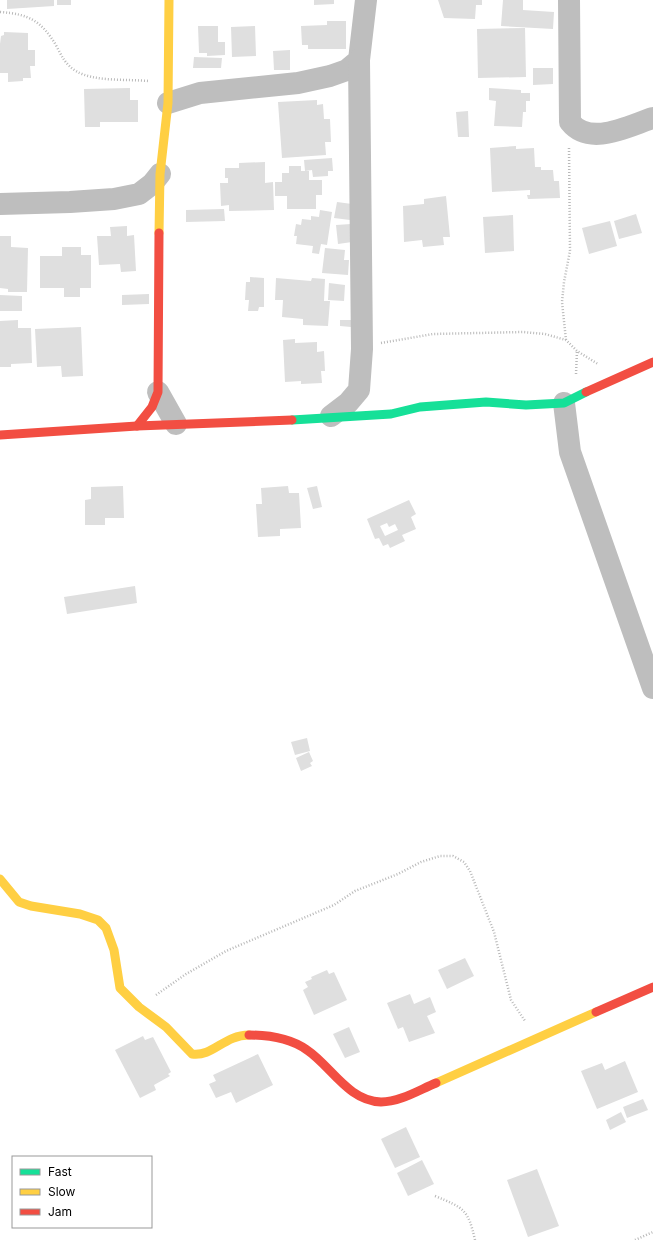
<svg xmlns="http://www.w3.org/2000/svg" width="653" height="1240" font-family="Inter,sans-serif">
	<rect width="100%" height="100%" fill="#fff"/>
	<g fill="#dfdfdf" fill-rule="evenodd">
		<polygon points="7,0 54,0 54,6 7,9"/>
		<rect x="57" y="0" width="14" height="5"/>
		<polygon points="314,0 334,0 334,4 314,5"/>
		<polygon points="438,0 482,0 482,5 476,5 475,19 444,18"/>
		<polygon points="503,0 523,0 523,10 554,12 553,29 501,26"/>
		<polygon points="327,21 346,21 346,49 308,49 308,45 302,45 301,26 327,25"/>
		<polygon points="198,26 218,26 218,42 225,42 225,55 207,56 207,53 199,53"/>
		<polygon points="255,26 256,56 232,57 231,27"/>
		<polygon points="525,28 526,77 478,78 477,29"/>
		<polygon points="4,32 28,33 28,50 35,50 35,66 30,66 31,78 23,78 23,81 8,82 8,73 0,73 0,44 1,36 4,35"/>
		<polygon points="290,50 290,70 274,70 273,51"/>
		<polygon points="194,57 222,58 221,68 193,68"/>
		<polygon points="533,68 553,68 553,84 533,85"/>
		<polygon points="130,88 130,100 138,100 138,122 100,122 100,127 85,127 84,89"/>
		<polygon points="489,88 521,90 521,93 530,93 530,101 526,101 526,112 523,112 522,127 494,126 496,101 489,100"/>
		<polygon points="317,100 317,105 323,104 324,119 330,119 331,142 325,142 326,155 282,158 278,102"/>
		<polygon points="468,111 469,137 458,137 456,112"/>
		<polygon points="516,146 516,149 534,148 535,167 541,167 541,170 553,170 554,181 559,181 560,198 528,199 527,195 530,195 530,190 492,192 490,148"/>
		<polygon points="332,158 333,171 328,171 328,176 313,177 312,170 305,171 304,160"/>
		<polygon points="265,162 265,183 273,182 274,210 229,211 229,205 221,206 220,183 228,183 228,178 225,178 225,168 239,168 239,163"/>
		<polygon points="289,166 301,166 301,171 309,171 309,180 322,180 322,195 316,195 316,209 287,209 287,196 275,196 275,182 282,182 282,173 289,173"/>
		<polygon points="446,196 450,237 443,237 444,245 423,247 422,240 404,242 403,206 424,204 424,199"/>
		<polygon points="337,202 352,204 350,220 334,218"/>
		<polygon points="224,209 225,221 186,222 186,210"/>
		<polygon points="320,210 332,212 327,245 321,244 319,254 312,253 313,246 296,244 297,236 294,236 296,224 301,225 302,219 311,220 311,216 319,217"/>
		<polygon points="636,214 642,233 619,239 614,221"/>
		<polygon points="513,215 514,251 485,253 483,217"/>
		<polygon points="610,221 617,246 589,254 582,228"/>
		<polygon points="351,224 352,242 338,244 336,225"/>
		<polygon points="127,226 127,236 134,235 136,271 121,272 120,264 99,265 97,236 111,236 110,227"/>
		<polygon points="0,236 11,236 11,247 28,248 27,292 8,292 8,289 0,288"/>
		<polygon points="62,247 81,247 81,255 91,255 91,288 80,288 80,297 64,297 64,288 40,288 40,256 62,256"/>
		<polygon points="325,248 345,250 344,260 349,260 348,275 322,273"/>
		<polygon points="250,277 264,278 264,307 259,307 258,311 248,311 249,300 245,300 246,282 250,282"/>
		<polygon points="276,278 311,281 312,278 325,279 324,301 330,301 328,326 303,325 303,319 282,317 283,300 275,300"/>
		<polygon points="329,283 345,285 344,301 328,300"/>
		<polygon points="149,294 149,304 122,305 122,295"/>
		<polygon points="0,295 22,296 22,311 0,311"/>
		<polygon points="18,320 18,328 31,328 32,363 11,364 11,367 0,367 0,321"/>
		<polygon points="340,320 352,320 351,327 340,326"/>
		<polygon points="81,327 83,376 62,377 61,366 37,367 35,329"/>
		<polygon points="295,339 295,343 317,342 317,352 324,351 325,371 321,371 322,383 301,384 301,381 285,382 283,340"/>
		<polygon points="123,486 124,518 105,518 105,525 85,525 85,500 91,499 91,487"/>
		<polygon points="288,486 289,493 299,493 301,528 280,529 280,536 258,537 256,504 262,504 261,488"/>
		<polygon points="317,486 322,507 313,509 307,488"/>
		<path d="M409,500L416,514L411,517L416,529L402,535L405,541L390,548L388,544L383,546L379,538L375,539L367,519ZM387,523L389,527L395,524L398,530L385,536L380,526Z"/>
		<polygon points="135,586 137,603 67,614 64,597"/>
		<polygon points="307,738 310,751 295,755 291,742"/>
		<polygon points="309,752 313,761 310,763 312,766 301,771 296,758"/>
		<polygon points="465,958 474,976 447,989 438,970"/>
		<polygon points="327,970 329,974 334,972 347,1000 314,1015 303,990 308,987 305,982 312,979 311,977"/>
		<polygon points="410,994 414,1004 430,997 436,1012 427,1016 435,1033 409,1042 403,1027 398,1029 387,1003"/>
		<polygon points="349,1027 360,1052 345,1058 333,1034"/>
		<polygon points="143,1036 145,1040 153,1037 171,1072 168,1074 170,1076 154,1085 156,1090 140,1098 115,1050"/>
		<polygon points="258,1054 273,1085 236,1103 231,1092 216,1098 209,1084 216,1081 213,1075"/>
		<polygon points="625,1061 638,1092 597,1109 581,1071 602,1063 605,1070"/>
		<polygon points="643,1099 648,1110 627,1118 623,1107"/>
		<polygon points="621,1112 626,1122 610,1130 606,1120"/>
		<polygon points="406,1127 420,1157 395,1168 381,1139"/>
		<polygon points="422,1160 434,1184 408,1196 397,1173"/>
		<polygon points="537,1169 559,1226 528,1237 507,1180"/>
	</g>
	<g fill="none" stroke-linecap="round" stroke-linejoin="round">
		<g stroke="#b9b9b9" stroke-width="2.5" stroke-dasharray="1 2" stroke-linecap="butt">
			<path d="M0,12C29,14 42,21 57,47C62,57 66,65 76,71C94,82 127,79 149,81"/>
			<polyline points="566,340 562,302 564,282 570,251 569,148"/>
			<polyline points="381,343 433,334 523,332 545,334 566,340 577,351 598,364"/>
			<polyline points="576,374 577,351"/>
			<polyline points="156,995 186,974 226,951 334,905 355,891 398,874 421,862 440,856 453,856 464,862 470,871 494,932 511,1000 525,1021"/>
			<path d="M435,1196C464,1208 468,1209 475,1240"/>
			<polyline points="635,1240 653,1232"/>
		</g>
		<g stroke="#bebebe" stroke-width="22">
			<path d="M569,0L570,122C590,147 628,126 653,118"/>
			<polyline points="168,103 200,93 298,83 330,76 347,70 359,60 366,0"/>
			<polyline points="0,204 70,202 114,199 139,194 152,184 160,174"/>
			<polyline points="158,392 176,424"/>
			<polyline points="564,403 570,452 653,688"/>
			<polyline points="331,416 348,403 359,390 362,349 359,60"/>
		</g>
		<polyline stroke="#16e098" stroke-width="9" points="292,420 391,414 420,407 486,402 526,405 564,403 586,392"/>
		<g stroke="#ffcf43" stroke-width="9">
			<polyline points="159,233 160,174 168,103 169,0"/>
			<path d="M0,879L19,902L31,906L80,914L98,920L106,928L114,950L120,988L139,1007L166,1027L192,1054C213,1057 224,1035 249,1035"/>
			<polyline points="436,1083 596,1012"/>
		</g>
		<g stroke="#f24e42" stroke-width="9">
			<polyline points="586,392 653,362"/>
			<polyline points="137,426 152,407 158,392 159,233"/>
			<polyline points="0,435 137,426 292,420"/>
			<polyline points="596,1012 653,987"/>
			<path d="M249,1035C269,1035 290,1038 307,1050C331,1066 348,1101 381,1102C400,1102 419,1090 436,1083"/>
		</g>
	</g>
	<rect x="12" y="1156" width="140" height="72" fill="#ffffff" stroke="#999999"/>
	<rect x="20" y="1169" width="20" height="6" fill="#16e098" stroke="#999999"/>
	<text x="48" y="1176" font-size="12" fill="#000000">Fast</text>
	<rect x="20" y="1189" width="20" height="6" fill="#ffcf43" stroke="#999999"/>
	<text x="48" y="1196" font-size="12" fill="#000000">Slow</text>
	<rect x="20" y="1209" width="20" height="6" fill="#f24e42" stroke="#999999"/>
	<text x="48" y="1216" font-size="12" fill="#000000">Jam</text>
</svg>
